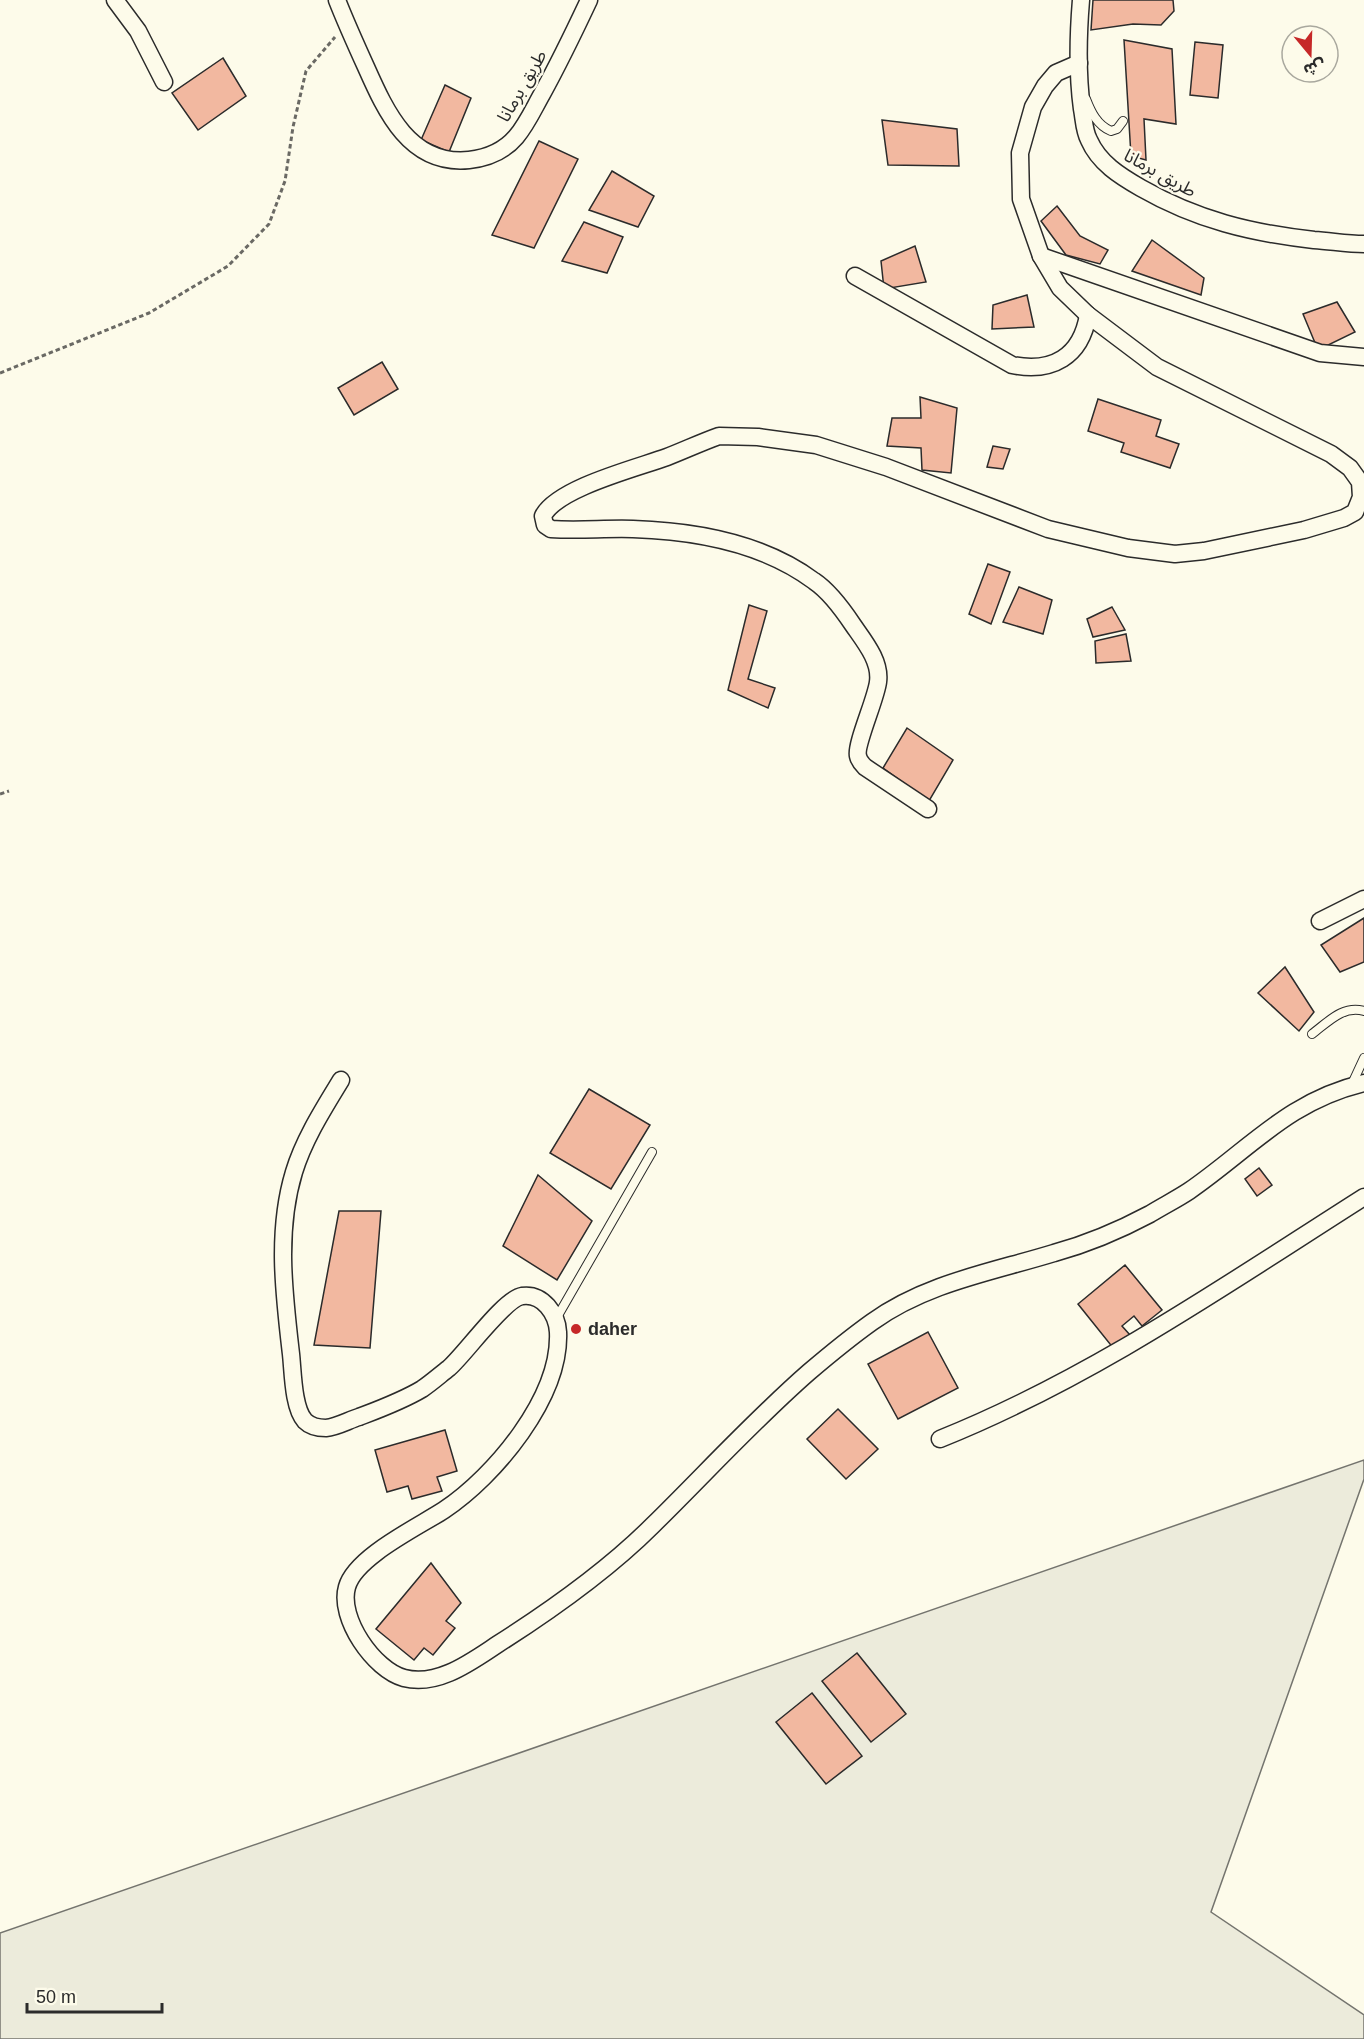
<svg xmlns="http://www.w3.org/2000/svg" width="1364" height="2039" font-family="Arial,'Noto Sans Arabic',sans-serif">
	<rect width="100%" height="100%" fill="#fdfbea"/>
	<polygon fill="#ecebdb" stroke="#74746e" stroke-width="1.5" points="1364,1460 1364,1479 1211,1912 1364,2015 1364,2039 0,2039 0,1933"/>
	<g fill="#f2b8a0" stroke="#2b2b2b" stroke-width="1.5">
		<polygon points="1093,0 1173,0 1174,11 1161,25 1133,24 1091,30"/>
		<polygon points="1124,40 1172,49 1176,124 1144,119 1146,160 1131,156"/>
		<polygon points="1195,42 1223,45 1218,98 1190,95"/>
		<polygon points="223,58 246,96 198,130 172,93"/>
		<polygon points="445,85 471,98 449,152 421,140"/>
		<polygon points="882,120 957,129 959,166 888,165"/>
		<polygon points="539,141 578,159 534,248 492,235"/>
		<polygon points="612,171 654,196 638,227 589,210"/>
		<polygon points="1057,206 1080,236 1108,250 1100,264 1066,255 1041,221"/>
		<polygon points="584,222 623,237 607,273 562,261"/>
		<polygon points="1152,240 1204,278 1201,295 1132,271"/>
		<polygon points="915,246 926,282 884,289 881,261"/>
		<polygon points="1027,295 1034,327 992,329 993,305"/>
		<polygon points="1337,302 1355,332 1318,350 1303,314"/>
		<polygon points="382,362 398,389 354,415 338,388"/>
		<polygon points="920,397 957,408 951,473 922,470 921,448 887,446 892,418 921,418"/>
		<polygon points="1098,399 1161,420 1156,436 1179,444 1170,468 1121,452 1124,443 1088,431"/>
		<polygon points="993,446 1010,449 1003,469 987,467"/>
		<polygon points="988,564 1010,572 991,624 969,614"/>
		<polygon points="1019,587 1052,600 1043,634 1003,622"/>
		<polygon points="749,605 767,611 748,679 775,688 768,708 728,690"/>
		<polygon points="1112,607 1125,630 1093,637 1087,619"/>
		<polygon points="1126,634 1131,661 1096,663 1095,641"/>
		<polygon points="907,728 953,760 929,801 883,768"/>
		<polygon points="1364,918 1364,962 1340,972 1321,945"/>
		<polygon points="1285,967 1314,1012 1299,1031 1258,993"/>
		<polygon points="589,1089 650,1125 611,1189 550,1153"/>
		<polygon points="1259,1168 1272,1185 1257,1196 1245,1179"/>
		<polygon points="538,1175 592,1221 557,1280 503,1246"/>
		<polygon points="339,1211 381,1211 370,1348 314,1345"/>
		<polygon points="1125,1265 1162,1310 1142,1326 1134,1316 1122,1326 1130,1335 1114,1349 1078,1304"/>
		<polygon points="928,1332 958,1388 898,1419 868,1364"/>
		<polygon points="838,1409 878,1449 846,1479 807,1439"/>
		<polygon points="445,1430 457,1471 437,1477 442,1491 412,1499 408,1486 387,1492 375,1450"/>
		<polygon points="431,1563 461,1603 446,1621 455,1628 433,1655 424,1648 414,1660 376,1629"/>
		<polygon points="857,1653 906,1714 871,1742 822,1681"/>
		<polygon points="812,1693 862,1756 826,1784 776,1722"/>
	</g>
	<g fill="none" stroke-linecap="round" stroke-linejoin="round">
		<defs>
			<g id="lane">
				<path d="M1086,99C1091,112 1097,125 1111,131L1117,129L1123,121"/>
				<path d="M1312,1034C1328,1022 1343,1005 1364,1011"/>
				<polyline points="1351,1086 1364,1058"/>
				<polyline points="556,1319 652,1152"/>
			</g>
			<g id="street">
				<polyline points="115,0 138,31 164,82"/>
				<path d="M337,0C346,23 356,45 366,67C386,112 410,166 469,160C487,158 504,151 516,137C527,124 534,108 542,94C559,63 574,32 589,0"/>
				<path d="M1081,0C1078,36 1077,72 1082,109C1084,119 1084,131 1089,140C1099,163 1120,176 1141,188C1197,220 1251,233 1314,240C1331,241 1347,244 1364,244"/>
				<polyline points="1041,256 1320,353 1364,357"/>
				<path d="M855,276L1012,365C1052,373 1081,357 1088,315"/>
				<path d="M928,809L865,767C862,764 859,761 858,756C855,745 876,699 878,682C881,661 864,641 853,625C843,610 829,591 814,581C763,543 696,531 633,529C606,528 579,531 551,529L545,525L543,516C557,488 637,468 667,457C685,450 702,442 719,436L758,437L816,445L886,467L1048,529L1128,548L1175,554L1204,551L1304,530L1344,518L1355,512L1361,497L1360,482L1350,468L1331,454L1157,367L1088,315L1060,288L1041,256L1021,199L1020,153L1033,107L1045,86L1056,73L1079,63"/>
				<polyline points="1320,921 1364,899"/>
				<path d="M341,1080C324,1108 304,1139 294,1172C276,1231 284,1294 291,1354C293,1372 293,1408 305,1421C311,1427 318,1428 326,1428C337,1427 349,1420 359,1417C380,1409 402,1401 422,1389C431,1383 440,1375 449,1368C466,1353 504,1299 522,1296C543,1293 557,1314 558,1332C561,1397 495,1476 444,1510C418,1527 355,1557 347,1587C338,1618 374,1670 404,1678C438,1687 472,1661 498,1644C553,1609 607,1571 653,1525C705,1474 754,1420 809,1372C829,1355 851,1337 872,1322C926,1283 992,1272 1054,1253C1087,1244 1120,1230 1150,1214C1163,1206 1177,1199 1189,1191C1250,1149 1288,1101 1364,1083"/>
				<path d="M940,1439C1092,1378 1227,1284 1364,1197"/>
			</g>
		</defs>
		<use href="#lane" stroke="#2b2b2b" stroke-width="10"/>
		<use href="#street" stroke="#2b2b2b" stroke-width="19"/>
		<g stroke="#6a6964" stroke-width="3" stroke-dasharray="4.5 3" stroke-linecap="butt">
			<polyline points="0,373 149,313 228,266 269,224 285,181 293,127 306,71 335,37"/>
			<polyline points="0,794 9,791"/>
		</g>
		<use href="#lane" stroke="#fdfbea" stroke-width="8"/>
		<use href="#street" stroke="#fdfbea" stroke-width="16"/>
	</g>
	<circle fill="#c62828" stroke="#fdfbea" stroke-width="2" cx="576" cy="1329" r="6"/>
	<g text-anchor="middle" stroke-width="4.5" stroke-linejoin="round" paint-order="stroke">
		<g font-size="18" fill="#2b2b2b" stroke="#fdfbea">
			<text transform="translate(522 86) rotate(-60)" y="6">طريق برمانا</text>
			<text transform="translate(1160 173) rotate(29)" y="6">طريق برمانا</text>
		</g>
		<g font-size="18" font-weight="bold" fill="#2b2b2b" stroke="#fdfbea" text-anchor="start">
			<text x="588" y="1335">daher</text>
		</g>
	</g>
	<g transform="translate(1310 54) rotate(161)"><circle r="28" fill="#fdfbea" stroke="#a9a89e" stroke-width="1.5"/>
	<path d="M0-4.5L10 22L0 15L-10 22Z" fill="#c62828"/>
	<text y="-9" font-size="16" font-weight="bold" text-anchor="middle" fill="#2b2b2b">ش</text>
	</g>
	<path d="M27 2003v9h135v-9" fill="none" stroke="#2b2b2b" stroke-width="3"/>
	<text x="36" y="2003" font-size="18" fill="#2b2b2b" stroke="#fdfbea" stroke-width="4.5" paint-order="stroke">50 m</text>
</svg>
